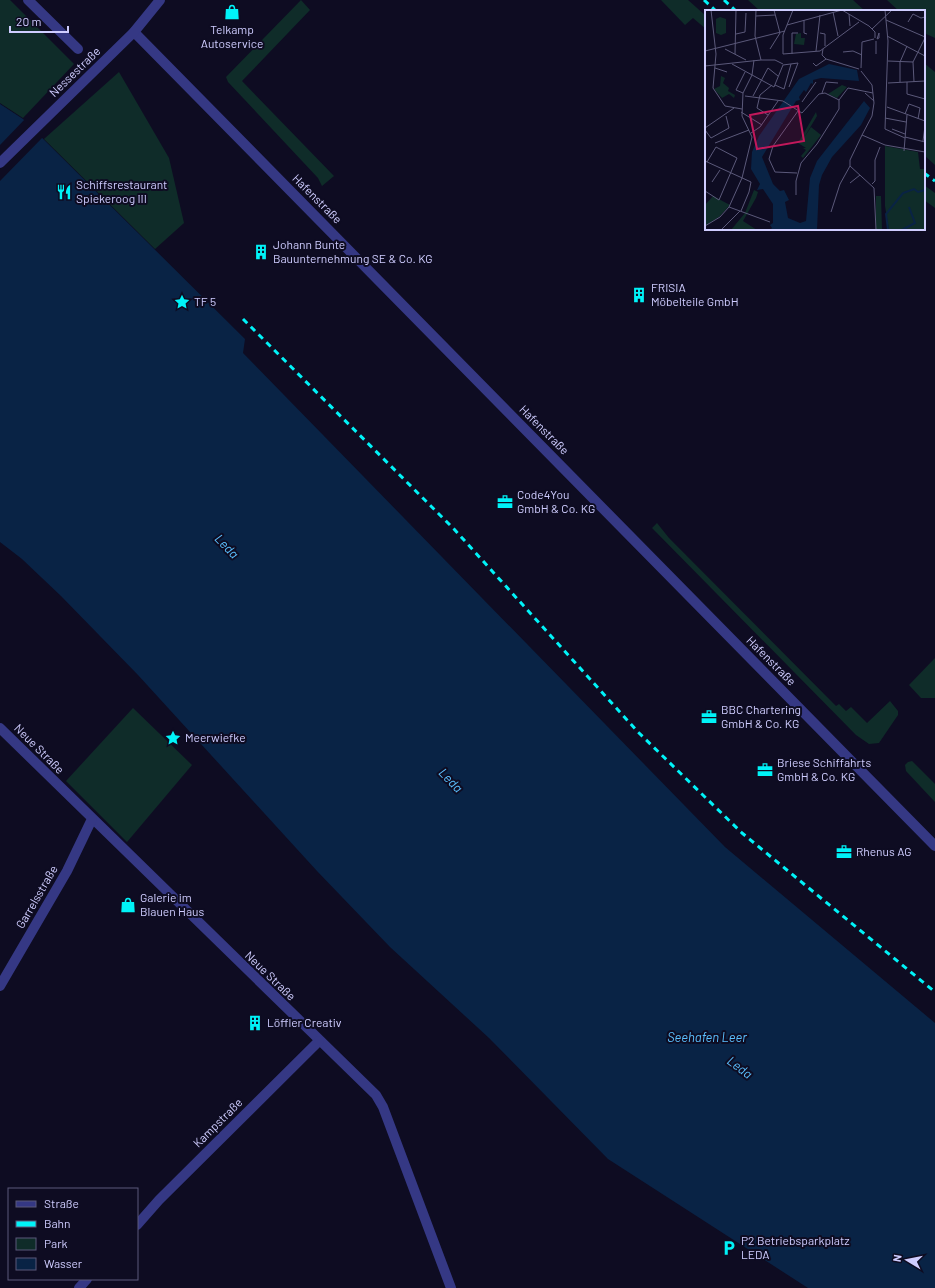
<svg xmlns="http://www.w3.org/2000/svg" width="935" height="1288" font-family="Barlow,sans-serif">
	<rect width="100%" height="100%" fill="#0e0c22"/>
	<g fill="#0f2c29">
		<polygon points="0,0 10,0 74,64 23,118 0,103"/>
		<polygon points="301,0 310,10 242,81 334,176 322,186 318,178 228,82 226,77"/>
		<polygon points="661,0 688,0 706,16 706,29 693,18 685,25"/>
		<polygon points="748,0 853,0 865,11 760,11"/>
		<polygon points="887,0 935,0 935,38 924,33 924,11 899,11"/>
		<polygon points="924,63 935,72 935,165 924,155"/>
		<polygon points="119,72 169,158 184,223 155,249 44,139"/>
		<polygon points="924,185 935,193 935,208 924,200"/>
		<polygon points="657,523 669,538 836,706 839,704 846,711 851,707 867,723 890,701 898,711 898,715 879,743 869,744 856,735 652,528"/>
		<polygon points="935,658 935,698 921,698 909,685"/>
		<polygon points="133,708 192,765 127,842 66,781"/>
		<polygon points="912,761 935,784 935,802 906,771 905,765 908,762"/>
	</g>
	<polygon fill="#092345" points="0,104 23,119 245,339 243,353 725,847 935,1023 935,1288 808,1288 608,1159 489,1038 390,947 317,871 138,675 61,596 22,559 0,542"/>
	<polygon fill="#0e0c22" points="26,118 44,136 0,181 0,145"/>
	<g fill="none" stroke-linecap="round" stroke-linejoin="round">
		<g stroke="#353884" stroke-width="10">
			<polyline points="28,0 78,49"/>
			<polyline points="134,32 935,846"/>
			<polyline points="0,163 134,32 160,0"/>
			<polyline points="0,728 376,1095 383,1107 451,1288"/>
			<polyline points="0,986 67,871 92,819"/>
			<polyline points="137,1225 159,1200 319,1041"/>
			<polyline points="79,1288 87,1279"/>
		</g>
		<g stroke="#00f3f8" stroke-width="3" stroke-dasharray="6 5" stroke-linecap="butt">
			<polyline points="704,0 716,11"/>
			<polyline points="724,0 736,11"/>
			<polyline points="924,173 935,181"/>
			<polyline points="243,319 454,529 638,732 742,833 935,992"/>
		</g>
	</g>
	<defs>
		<symbol id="shop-bare" viewBox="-9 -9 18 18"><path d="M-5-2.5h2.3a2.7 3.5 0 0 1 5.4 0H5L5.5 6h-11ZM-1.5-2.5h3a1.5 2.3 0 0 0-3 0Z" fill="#00f3f8" stroke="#0e0c22" stroke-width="2.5" paint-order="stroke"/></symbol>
		<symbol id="restaurant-bare" viewBox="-9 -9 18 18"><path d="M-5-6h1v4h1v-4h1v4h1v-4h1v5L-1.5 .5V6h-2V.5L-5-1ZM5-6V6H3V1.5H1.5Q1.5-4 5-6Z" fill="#00f3f8" stroke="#0e0c22" stroke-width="2.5" paint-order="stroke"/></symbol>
		<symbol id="building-bare" viewBox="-9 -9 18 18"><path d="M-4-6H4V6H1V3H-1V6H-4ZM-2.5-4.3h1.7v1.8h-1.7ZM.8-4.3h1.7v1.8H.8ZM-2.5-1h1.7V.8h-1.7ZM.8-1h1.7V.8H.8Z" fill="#00f3f8" stroke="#0e0c22" stroke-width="2.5" paint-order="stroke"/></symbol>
		<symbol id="sight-bare" viewBox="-9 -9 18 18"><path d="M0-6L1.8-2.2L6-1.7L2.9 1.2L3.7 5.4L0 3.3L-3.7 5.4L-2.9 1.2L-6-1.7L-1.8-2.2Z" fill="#00f3f8" stroke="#0e0c22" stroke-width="2.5" paint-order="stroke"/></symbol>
		<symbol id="office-bare" viewBox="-9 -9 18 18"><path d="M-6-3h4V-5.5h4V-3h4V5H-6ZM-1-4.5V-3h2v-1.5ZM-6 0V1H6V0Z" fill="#00f3f8" stroke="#0e0c22" stroke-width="2.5" paint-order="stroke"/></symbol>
		<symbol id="parking-bare" viewBox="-9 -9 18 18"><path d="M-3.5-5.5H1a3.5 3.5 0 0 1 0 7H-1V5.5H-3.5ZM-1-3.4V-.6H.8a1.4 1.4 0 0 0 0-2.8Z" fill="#00f3f8" stroke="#0e0c22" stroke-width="2.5" paint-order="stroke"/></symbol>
	</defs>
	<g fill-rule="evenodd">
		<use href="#shop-bare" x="221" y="1" width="22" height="22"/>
		<use href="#restaurant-bare" x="53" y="181" width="22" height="22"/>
		<use href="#building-bare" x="250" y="241" width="22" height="22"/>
		<use href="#building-bare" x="628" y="284" width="22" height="22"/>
		<use href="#sight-bare" x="171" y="291" width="22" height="22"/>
		<use href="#office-bare" x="494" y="491" width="22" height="22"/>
		<use href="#office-bare" x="698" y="706" width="22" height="22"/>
		<use href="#sight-bare" x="162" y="727" width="22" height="22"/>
		<use href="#office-bare" x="754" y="759" width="22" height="22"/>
		<use href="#office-bare" x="833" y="841" width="22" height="22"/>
		<use href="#shop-bare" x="117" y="894" width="22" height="22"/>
		<use href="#building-bare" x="244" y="1012" width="22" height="22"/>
		<use href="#parking-bare" x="718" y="1237" width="22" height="22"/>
	</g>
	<g text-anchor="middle" stroke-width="4" stroke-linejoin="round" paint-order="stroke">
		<g font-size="12" fill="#cfcdff" stroke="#0e0c22" text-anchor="start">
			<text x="232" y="34" text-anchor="middle">Telkamp<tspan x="232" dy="14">Autoservice</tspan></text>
			<text x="76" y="189">Schiffsrestaurant<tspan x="76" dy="14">Spiekeroog III</tspan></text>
			<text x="273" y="249">Johann Bunte<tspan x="273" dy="14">Bauunternehmung SE &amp; Co. KG</tspan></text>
			<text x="651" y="292">FRISIA<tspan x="651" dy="14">Möbelteile GmbH</tspan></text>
			<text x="194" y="306">TF 5</text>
			<text x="517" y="499">Code4You<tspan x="517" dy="14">GmbH &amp; Co. KG</tspan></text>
			<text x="721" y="714">BBC Chartering<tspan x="721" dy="14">GmbH &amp; Co. KG</tspan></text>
			<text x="185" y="742">Meerwiefke</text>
			<text x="777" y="767">Briese Schiffahrts<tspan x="777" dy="14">GmbH &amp; Co. KG</tspan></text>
			<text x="856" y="856">Rhenus AG</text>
			<text x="140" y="902">Galerie im<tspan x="140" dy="14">Blauen Haus</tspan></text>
			<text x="267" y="1027">Löffler Creativ</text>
			<text x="741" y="1245">P2 Betriebsparkplatz<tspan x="741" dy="14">LEDA</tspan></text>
		</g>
		<g font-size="12" fill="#cfcdff" stroke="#0e0c22">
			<text transform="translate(75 72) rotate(-44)" y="4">Nessestraße</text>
			<text transform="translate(317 199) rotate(45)" y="4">Hafenstraße</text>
			<text transform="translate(544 430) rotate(45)" y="4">Hafenstraße</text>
			<text transform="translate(771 661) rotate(45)" y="4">Hafenstraße</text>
			<text transform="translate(39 749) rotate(45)" y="4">Neue Straße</text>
			<text transform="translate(37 897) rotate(-60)" y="4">Garrelsstraße</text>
			<text transform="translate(270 976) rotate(44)" y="4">Neue Straße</text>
			<text transform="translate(218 1123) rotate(-45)" y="4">Kampstraße</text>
		</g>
		<g font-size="13" font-style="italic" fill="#5bc0ff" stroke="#0e0c22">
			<text transform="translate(227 546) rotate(46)" y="5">Leda</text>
			<text transform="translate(451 780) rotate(46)" y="5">Leda</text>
			<text x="707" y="1042">Seehafen Leer</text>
			<text transform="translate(740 1067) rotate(37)" y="5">Leda</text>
		</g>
	</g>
	<g transform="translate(705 10)">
		<rect width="220" height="220" fill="#0e0c22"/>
		<path d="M15,7L21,9V23L16,25L11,23V9ZM96,23V28H100L99,35L89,34L91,24ZM16,66L20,68L18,73L24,78L23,81L30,85L29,88L24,84L17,88L9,79L15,76ZM137,75L142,77L132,88L123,84ZM111,102L112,106L97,131L106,117L116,125L98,148L96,146L101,140L98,138H101L93,133ZM180,136L213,142L215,159H220V220H184L180,196ZM49,180L53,182L51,188L38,211L52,220H26L40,203ZM8,186L25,195L14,207L0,216V195ZM171,186H176L177,220H171Z" fill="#0f2c29"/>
		<path d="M124,54L152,60L154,71L116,68L108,70V74L106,73L101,82L99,80L94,87L95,90L91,91L57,147L68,174L75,181L79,180L84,190L80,192L83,208L95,213L101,211L105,168L112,151L159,91L165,98L156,115L127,147L117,165L114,175L112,220H65L67,218L65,215L68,213V194L58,179L52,180L55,174L46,159L47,142L54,126L94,69Z" fill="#092345"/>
		<path fill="none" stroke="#092345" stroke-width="2" d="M183,220L181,204L198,183L209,179L213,182L220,180M197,220L210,213L204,197"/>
		<path fill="none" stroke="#5b597a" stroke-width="1" d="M6,0L11,44L8,78L20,96L37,99M51,0L50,26L56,50M88,0L78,25V44L115,41L154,12M180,0L183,31L180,119L200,128M128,2L133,26M144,4L145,16M51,6L70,5M99,10V23L102,24M181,10L220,27M203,12L208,4L216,8L220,7M82,15L137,0L164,16L170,22V28M167,19L187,0M115,23L120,24V36M31,24L40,22L41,3M182,26L220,46M172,29L174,28V23L172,29M171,31V44M20,39L41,50M65,39L75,23L69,0M118,39L117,45L121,49L154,59M0,41L80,21M111,41L115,5M138,42L148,41L157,45M30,44L31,0M87,44V23H93M183,51L208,52M208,52L220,28M208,52L209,72M108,53L111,56L121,49M27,54L69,77L78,55M78,55L93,53L84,77M0,56L56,50H70L78,54M10,58L22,62M63,58L73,66M156,58L157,32L169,29M156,61L167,75L169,93L167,106L157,125L180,135L220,142M195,72V52L202,36M202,72V84L220,89M183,73L220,71M70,75L79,79L86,54M38,83L47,65L49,50M38,83L31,80L40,62M117,83L121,72L133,73M160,83L169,91M40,86L78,91L97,103L114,84L120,83L134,90M48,86L63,58M134,90L143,78L168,83M97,92L111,72M182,97L220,111M36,102L57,115M200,104L204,94L215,98L213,109M63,105L52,98L55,85L67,75M180,108L201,112M0,118L29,98M187,119L200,124M0,120L6,128L24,118L21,106M46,123L55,117L73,91M200,127L220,132M218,131L220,116M10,133L44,120M199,141L202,105M0,151L46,172L44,182L36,201M145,156L169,178L171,220M145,156V150L157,125M92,163L70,162L64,149L68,136L93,101M7,172L15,160M145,173L155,165M167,174L170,171V150L175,137M0,181L14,190L32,148L11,137L2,152M91,185V171L96,153L112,134L134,99V90M24,197L65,212M126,202L135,174L145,156M0,216L15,207L24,197L37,168L47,127L37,106L38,83M16,220L35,201"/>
		<path fill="#c2185b" fill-opacity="0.15" stroke="#c2185b" stroke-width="2" d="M93,96L99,131L52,139L45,105Z"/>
		<rect width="220" height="220" fill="none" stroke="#cfcdff" stroke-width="2"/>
	</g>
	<rect x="8" y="1188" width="130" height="92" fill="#0e0c22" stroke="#5b597a"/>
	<rect x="16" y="1201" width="20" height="6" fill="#353884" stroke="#5b597a"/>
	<text x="44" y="1208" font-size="12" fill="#cfcdff">Straße</text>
	<rect x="16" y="1221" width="20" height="6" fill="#00f3f8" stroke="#5b597a"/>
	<text x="44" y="1228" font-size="12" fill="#cfcdff">Bahn</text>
	<rect x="16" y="1238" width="20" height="12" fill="#0f2c29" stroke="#5b597a"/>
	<text x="44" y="1248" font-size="12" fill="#cfcdff">Park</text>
	<rect x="16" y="1258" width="20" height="12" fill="#092345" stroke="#5b597a"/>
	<text x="44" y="1268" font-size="12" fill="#cfcdff">Wasser</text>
	<g transform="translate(907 1260) rotate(280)" stroke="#0e0c22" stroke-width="3" paint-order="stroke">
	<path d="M0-3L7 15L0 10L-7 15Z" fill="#cfcdff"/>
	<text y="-6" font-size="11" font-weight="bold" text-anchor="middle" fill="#cfcdff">N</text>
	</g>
	<path d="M10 26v6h58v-6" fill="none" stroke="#cfcdff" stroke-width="2"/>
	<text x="16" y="26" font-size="12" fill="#cfcdff" stroke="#0e0c22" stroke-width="3" paint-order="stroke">20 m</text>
</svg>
